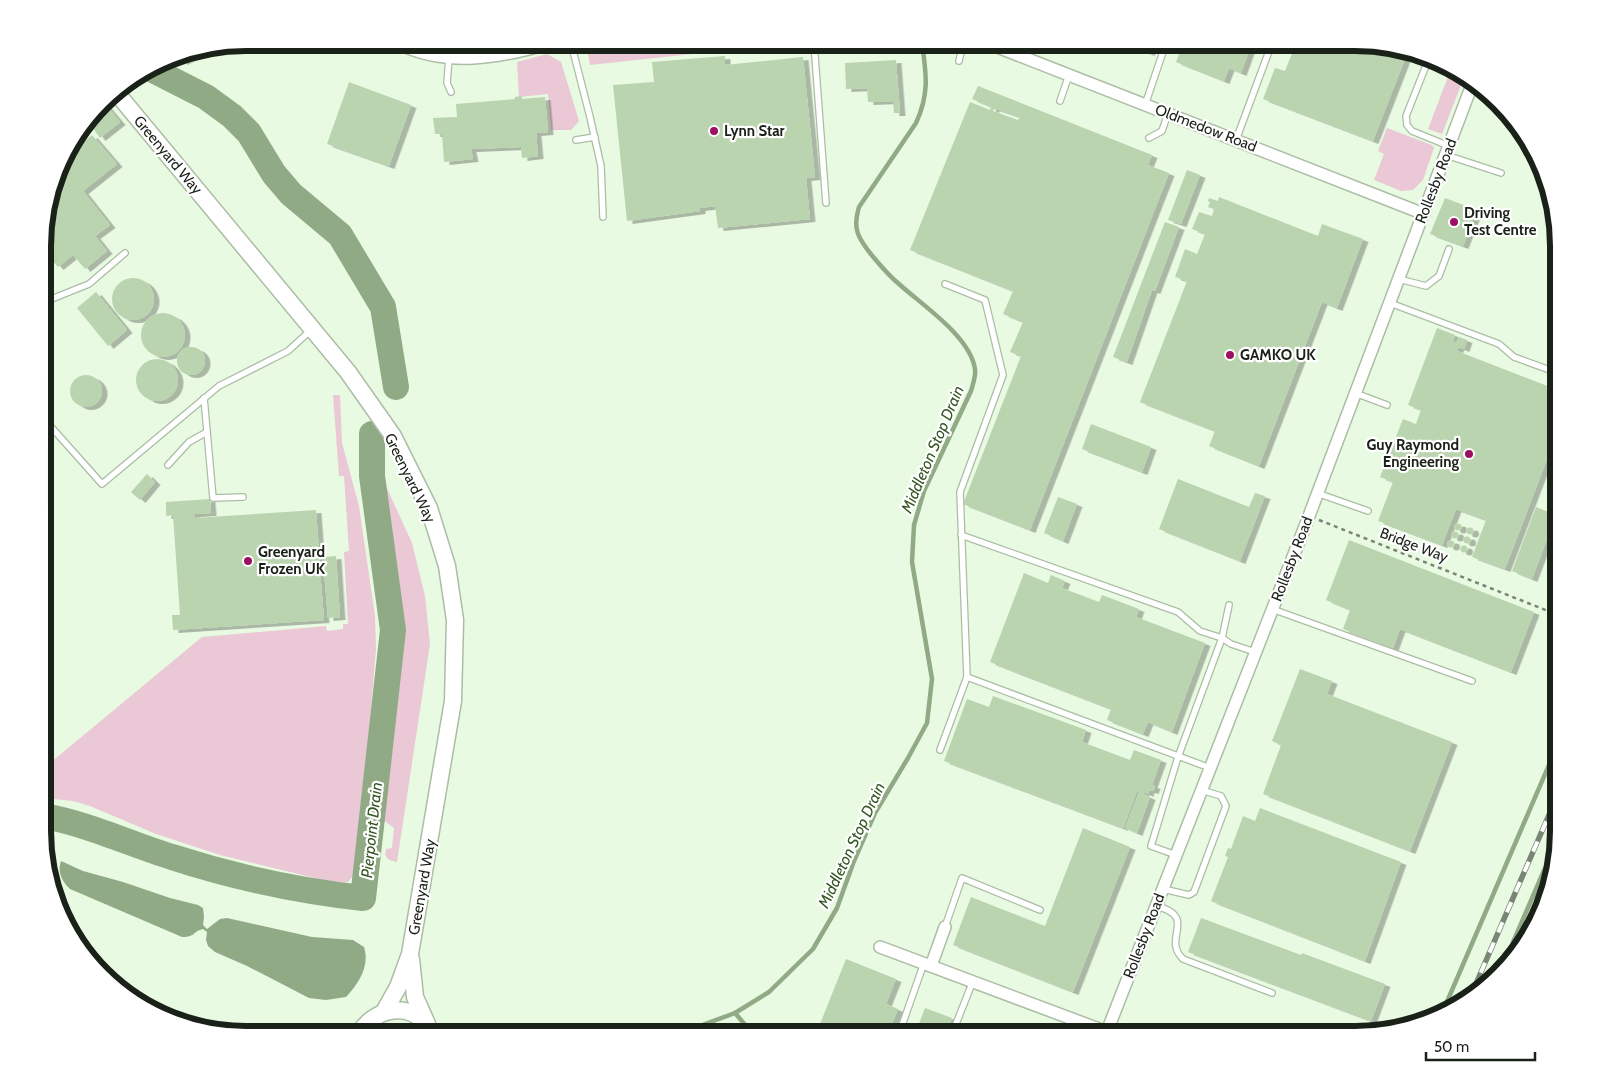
<svg xmlns="http://www.w3.org/2000/svg" width="1601" height="1077" font-family="Cabin,sans-serif">
	<defs>
		<filter id="shadow"><feDropShadow dx="5.5" dy="3" stdDeviation="0" flood-color="#0004"/></filter>
	</defs>
	<rect width="100%" height="100%" fill="#e8fae1"/>
	<g fill="#eac8d5">
		<path d="M593,43H658C673,57 692,48 711,44V52L590,65L588,53Z"/>
		<polygon points="547,54 561,62 579,121 571,130 551,130 548,94 519,97 517,62"/>
		<polygon points="1451,69 1465,75 1442,134 1428,129"/>
		<polygon points="1387,128 1432,145 1434,148 1423,180 1413,190 1401,191 1374,180 1384,154 1378,151"/>
		<polygon points="333,395 340,395 342,443 359,506 375,616 376,649 360,840 353,876 348,882 337,883 319,879 220,855 156,834 90,806 73,801 44,798 44,768 202,637 326,626 327,631 343,629 343,624 348,624 344,552 349,551 344,476 339,476"/>
		<polygon points="385,484 412,543 425,596 430,644 397,862 389,860 385,855 386,849 392,848 394,828 383,820 386,761 396,696 400,660 400,604 381,485"/>
		<polygon points="1554,867 1548,897 1524,944 1517,951"/>
	</g>
	<path fill="#91aa86" d="M61,861L83,871L123,882L170,898L198,905L203,908L204,917L203,925L207,929L220,919L227,918L312,937L353,940L364,947C370,966 359,983 346,997L326,1000L309,998L247,966L215,952L208,946L206,940L207,932L203,929C193,931 196,937 182,937L70,889C62,882 57,871 61,861Z"/>
	<g fill="none" stroke-linecap="round" stroke-linejoin="round">
		<g stroke="#91aa86" stroke-width="4.5">
			<polyline points="1504,963 1558,838"/>
			<polyline points="1443,1011 1558,744"/>
			<polyline points="735,1013 747,1027 763,1034"/>
			<path d="M678,1034L735,1013L769,992L813,949L837,908L854,861L875,813L908,758L927,723L932,679L912,562L914,525L924,491L971,391C973,384 976,376 975,369C970,336 922,305 899,284C888,275 879,264 870,253C865,246 858,238 857,230C855,222 857,214 859,207L916,123C930,93 926,73 922,43"/>
		</g>
		<g stroke="#91aa86" stroke-width="26">
			<polyline points="151,69 206,97 232,116 249,133 274,174 291,194 340,235 383,307 396,387"/>
			<path d="M44,816C88,824 130,844 172,857C234,877 298,891 363,898L393,630L372,476V434"/>
		</g>
	</g>
	<g fill="#bad4af" fill-rule="evenodd" filter="url(#shadow)">
		<polygon points="1123,43 1154,43 1149,53"/>
		<polygon points="1176,43 1252,43 1241,73 1229,68 1224,81 1176,62 1181,49 1174,47"/>
		<polygon points="1296,43 1355,43 1384,47 1394,51 1395,49 1408,51 1373,141 1263,99 1275,68 1285,71"/>
		<polygon points="206,50 182,62 180,56"/>
		<polygon points="725,56 725,65 803,57 815,177 806,178 810,219 718,228 715,206 700,208 700,211 627,221 613,85 654,82 652,62"/>
		<polygon points="896,60 900,113 894,113 893,101 868,102 867,88 846,89 845,63"/>
		<polygon points="349,82 411,105 389,166 327,144"/>
		<path d="M978,86L1152,155L1148,165L1169,173L1030,530L963,504L1021,356L1010,352L1023,322L1003,314L1013,291L910,250L970,102L990,110L991,107L972,99ZM994,108L1020,117L1018,120L993,111Z"/>
		<polygon points="522,96 522,99 545,97 548,132 536,133 538,156 522,158 521,147 471,149 473,159 444,162 442,134 435,134 433,118 457,117 456,104 515,99 515,97"/>
		<polygon points="104,103 120,122 100,138 89,123"/>
		<polygon points="92,135 117,164 83,191 110,225 95,236 107,251 85,269 73,255 58,267 44,251 44,220 64,156 70,148 72,151"/>
		<polygon points="1187,170 1200,175 1181,224 1168,220"/>
		<polygon points="1219,197 1318,236 1322,224 1363,239 1337,308 1322,302 1259,466 1209,446 1215,431 1140,402 1187,281 1175,277 1185,249 1197,254 1205,234 1192,229 1199,212 1212,216 1214,209 1208,207 1210,202 1208,201 1209,198 1218,201"/>
		<polygon points="1445,198 1477,210 1463,246 1430,234"/>
		<polygon points="1165,222 1179,227 1155,291 1152,290 1127,362 1113,357"/>
		<circle cx="133" cy="299" r="21"/>
		<polygon points="96,292 127,330 108,346 77,308"/>
		<circle cx="163" cy="335" r="22"/>
		<polygon points="1437,328 1455,335 1453,342 1456,343 1459,337 1467,340 1464,349 1459,347 1457,351 1558,390 1558,430 1505,569 1472,557 1486,520 1456,509 1442,545 1378,521 1393,482 1380,477 1403,419 1416,424 1421,410 1408,405"/>
		<circle cx="191" cy="361" r="14"/>
		<circle cx="157" cy="380" r="21"/>
		<circle cx="86" cy="391" r="16"/>
		<polygon points="1091,424 1151,447 1142,472 1082,449"/>
		<polygon points="147,474 155,482 140,500 131,492"/>
		<polygon points="1178,479 1249,507 1255,493 1265,496 1240,561 1159,529"/>
		<polygon points="1058,497 1077,504 1063,541 1044,533"/>
		<polygon points="210,499 211,513 195,514 195,518 316,510 320,565 324,565 324,557 336,556 340,617 328,618 324,570 320,571 324,620 173,630 172,615 180,615 173,515 166,516 166,502"/>
		<polygon points="1536,507 1556,515 1532,579 1512,571"/>
		<circle cx="1458" cy="527" r="3.5"/>
		<circle cx="1470" cy="531" r="3.5"/>
		<circle cx="1455" cy="535" r="3.5"/>
		<circle cx="1467" cy="540" r="3.5"/>
		<polygon points="1349,540 1534,612 1511,672 1400,629 1393,648 1343,629 1350,610 1326,600"/>
		<circle cx="1451" cy="544" r="3.5"/>
		<circle cx="1464" cy="549" r="3.5"/>
		<polygon points="1024,573 1048,583 1051,575 1065,581 1062,588 1099,602 1102,595 1139,609 1136,617 1205,643 1172,732 1148,722 1143,734 1107,720 1111,709 990,662"/>
		<polygon points="1300,669 1332,681 1327,694 1452,742 1410,851 1263,794 1281,745 1272,741"/>
		<polygon points="993,696 1086,730 1082,742 1130,760 1134,750 1161,760 1152,785 1155,786 1153,791 1149,790 1148,794 1144,792 1143,794 1150,797 1137,833 1125,828 1139,792 1137,791 1123,828 944,761 967,699 989,707"/>
		<polygon points="1260,808 1401,862 1365,961 1211,901 1228,857 1225,856 1228,848 1231,849 1243,816 1255,821"/>
		<polygon points="1083,828 1130,847 1073,992 953,945 971,897 1045,926"/>
		<polygon points="1201,918 1301,955 1302,953 1385,984 1371,1021 1188,952"/>
		<polygon points="846,959 896,979 886,1004 898,1009 888,1034 816,1034"/>
		<polygon points="925,1008 952,1018 945,1034 915,1034"/>
	</g>
	<g fill="none" stroke-linecap="round" stroke-linejoin="round">
		<defs>
			<g id="lane">
				<polyline points="571,43 590,117 601,166 603,217"/>
				<polyline points="814,43 826,203"/>
				<polyline points="449,58 447,83 451,92"/>
				<polyline points="1429,58 1406,116 1407,125 1412,131 1449,146"/>
				<polyline points="959,61 963,43"/>
				<polyline points="1060,101 1069,75"/>
				<polyline points="1145,105 1166,43"/>
				<polyline points="1149,138 1162,131 1168,113"/>
				<polyline points="576,140 595,137"/>
				<polyline points="1236,140 1272,43"/>
				<polyline points="1446,155 1501,173"/>
				<polyline points="1399,279 1426,286 1439,276 1449,249"/>
				<polyline points="44,300 49,300 89,284 125,253"/>
				<polyline points="1390,303 1499,344 1514,357 1558,373"/>
				<polyline points="1355,393 1387,405"/>
				<polyline points="204,398 213,498 243,497"/>
				<polyline points="44,419 102,484 219,386 288,351 311,330"/>
				<polyline points="168,465 189,442 207,432"/>
				<polyline points="1317,493 1368,511"/>
				<polyline points="961,535 1178,612 1200,631 1222,638 1178,757 1151,846 1176,855"/>
				<polyline points="1229,605 1222,638 1231,644 1255,652"/>
				<polyline points="1272,609 1472,681"/>
				<polyline points="967,677 1210,768"/>
				<polyline points="940,750 967,677 960,492 1003,375 985,300 945,284"/>
				<polyline points="1163,889 1189,895 1194,892 1226,806 1221,796 1201,790"/>
				<path d="M1156,906C1199,917 1161,938 1183,959L1272,993"/>
				<polyline points="945,927 962,878 1040,910"/>
				<polyline points="899,1034 924,963"/>
				<polyline points="952,1034 973,981"/>
			</g>
			<g id="street">
				<path d="M397,43C447,68 500,58 551,43"/>
				<polyline points="987,43 1424,214"/>
				<polyline points="880,947 1107,1032"/>
				<polyline points="931,966 945,927"/>
				<polyline points="1106,1034 1309,516 1473,82"/>
			</g>
			<g id="secondary">
				<polyline points="115,91 348,372 393,436 429,508 447,566 455,620 453,701 410,954 398,987 384,1012"/>
				<polyline points="411,959 415,997 427,1024"/>
				<path d="M359,1034C375,1005 418,1000 431,1034"/>
			</g>
		</defs>
		<use href="#lane" stroke="#acbda5" stroke-width="8"/>
		<use href="#street" stroke="#acbda5" stroke-width="14"/>
		<use href="#secondary" stroke="#acbda5" stroke-width="19"/>
		<polyline stroke="#798575" stroke-width="2.5" stroke-dasharray="4 4" stroke-linecap="butt" points="1319,520 1558,615"/>
		<use href="#lane" stroke="#fff" stroke-width="5.5"/>
		<use href="#street" stroke="#fff" stroke-width="11"/>
		<use href="#secondary" stroke="#fff" stroke-width="16"/>
		<defs>
			<polyline id="rail" points="1472,993 1558,794"/>
		</defs>
		<use href="#rail" stroke="#7a8675" stroke-width="5.5"/>
		<use href="#rail" stroke="#fff" stroke-width="4" stroke-dasharray="11" stroke-linecap="butt"/>
	</g>
	<g fill="#9b1060" stroke="#fff" stroke-width="2">
		<circle cx="714" cy="131" r="5"/>
		<circle cx="1454" cy="222" r="5"/>
		<circle cx="1230" cy="355" r="5"/>
		<circle cx="1469" cy="454" r="5"/>
		<circle cx="248" cy="561" r="5"/>
	</g>
	<g text-anchor="middle" stroke-width="4.5" stroke-linejoin="round" paint-order="stroke">
		<g font-size="15" fill="#1a2118" stroke="#fff">
			<text transform="translate(1206 128) rotate(21)" y="5">Oldmedow Road</text>
			<text transform="translate(168 155) rotate(50)" y="5">Greenyard Way</text>
			<text transform="translate(1436 181) rotate(-69)" y="5">Rollesby Road</text>
			<text transform="translate(410 478) rotate(64)" y="5">Greenyard Way</text>
			<text transform="translate(1414 545) rotate(21)" y="5">Bridge Way</text>
			<text transform="translate(1292 559) rotate(-69)" y="5">Rollesby Road</text>
			<text transform="translate(422 887) rotate(-80)" y="5">Greenyard Way</text>
			<text transform="translate(1144 936) rotate(-69)" y="5">Rollesby Road</text>
		</g>
		<g font-size="15" font-weight="bold" fill="#1a2118" stroke="#fff" text-anchor="start">
			<text x="724" y="136">Lynn Star</text>
			<text x="1464" y="218">Driving<tspan x="1464" dy="17">Test Centre</tspan></text>
			<text x="1240" y="360">GAMKO UK</text>
			<text x="1459" y="450" text-anchor="end">Guy Raymond<tspan x="1459" dy="17">Engineering</tspan></text>
			<text x="258" y="557">Greenyard<tspan x="258" dy="17">Frozen UK</tspan></text>
		</g>
		<g font-size="16" font-style="italic" fill="#355724" stroke="#fff">
			<text transform="translate(932 449) rotate(-67)" y="6">Middleton Stop Drain</text>
			<text transform="translate(371 830) rotate(-84)" y="6">Pierpoint Drain</text>
			<text transform="translate(851 845) rotate(-65)" y="6">Middleton Stop Drain</text>
		</g>
	</g>
	<path d="M0 0H1601V1077H0ZM246 51H1355A195 195 0 0 1 1550 246V831A195 195 0 0 1 1355 1026H246A195 195 0 0 1 51 831V246A195 195 0 0 1 246 51Z" fill="#fff" fill-rule="evenodd"/>
	<path fill="none" stroke="#1a2118" stroke-width="6" d="M246 51H1355A195 195 0 0 1 1550 246V831A195 195 0 0 1 1355 1026H246A195 195 0 0 1 51 831V246A195 195 0 0 1 246 51Z"/>
	<path d="M1426 1052v8h109v-8" fill="none" stroke="#1a2118" stroke-width="2.5"/>
	<text x="1434" y="1052" font-size="15" fill="#1a2118" stroke="#ffffff" stroke-width="4" paint-order="stroke">50 m</text>
</svg>
